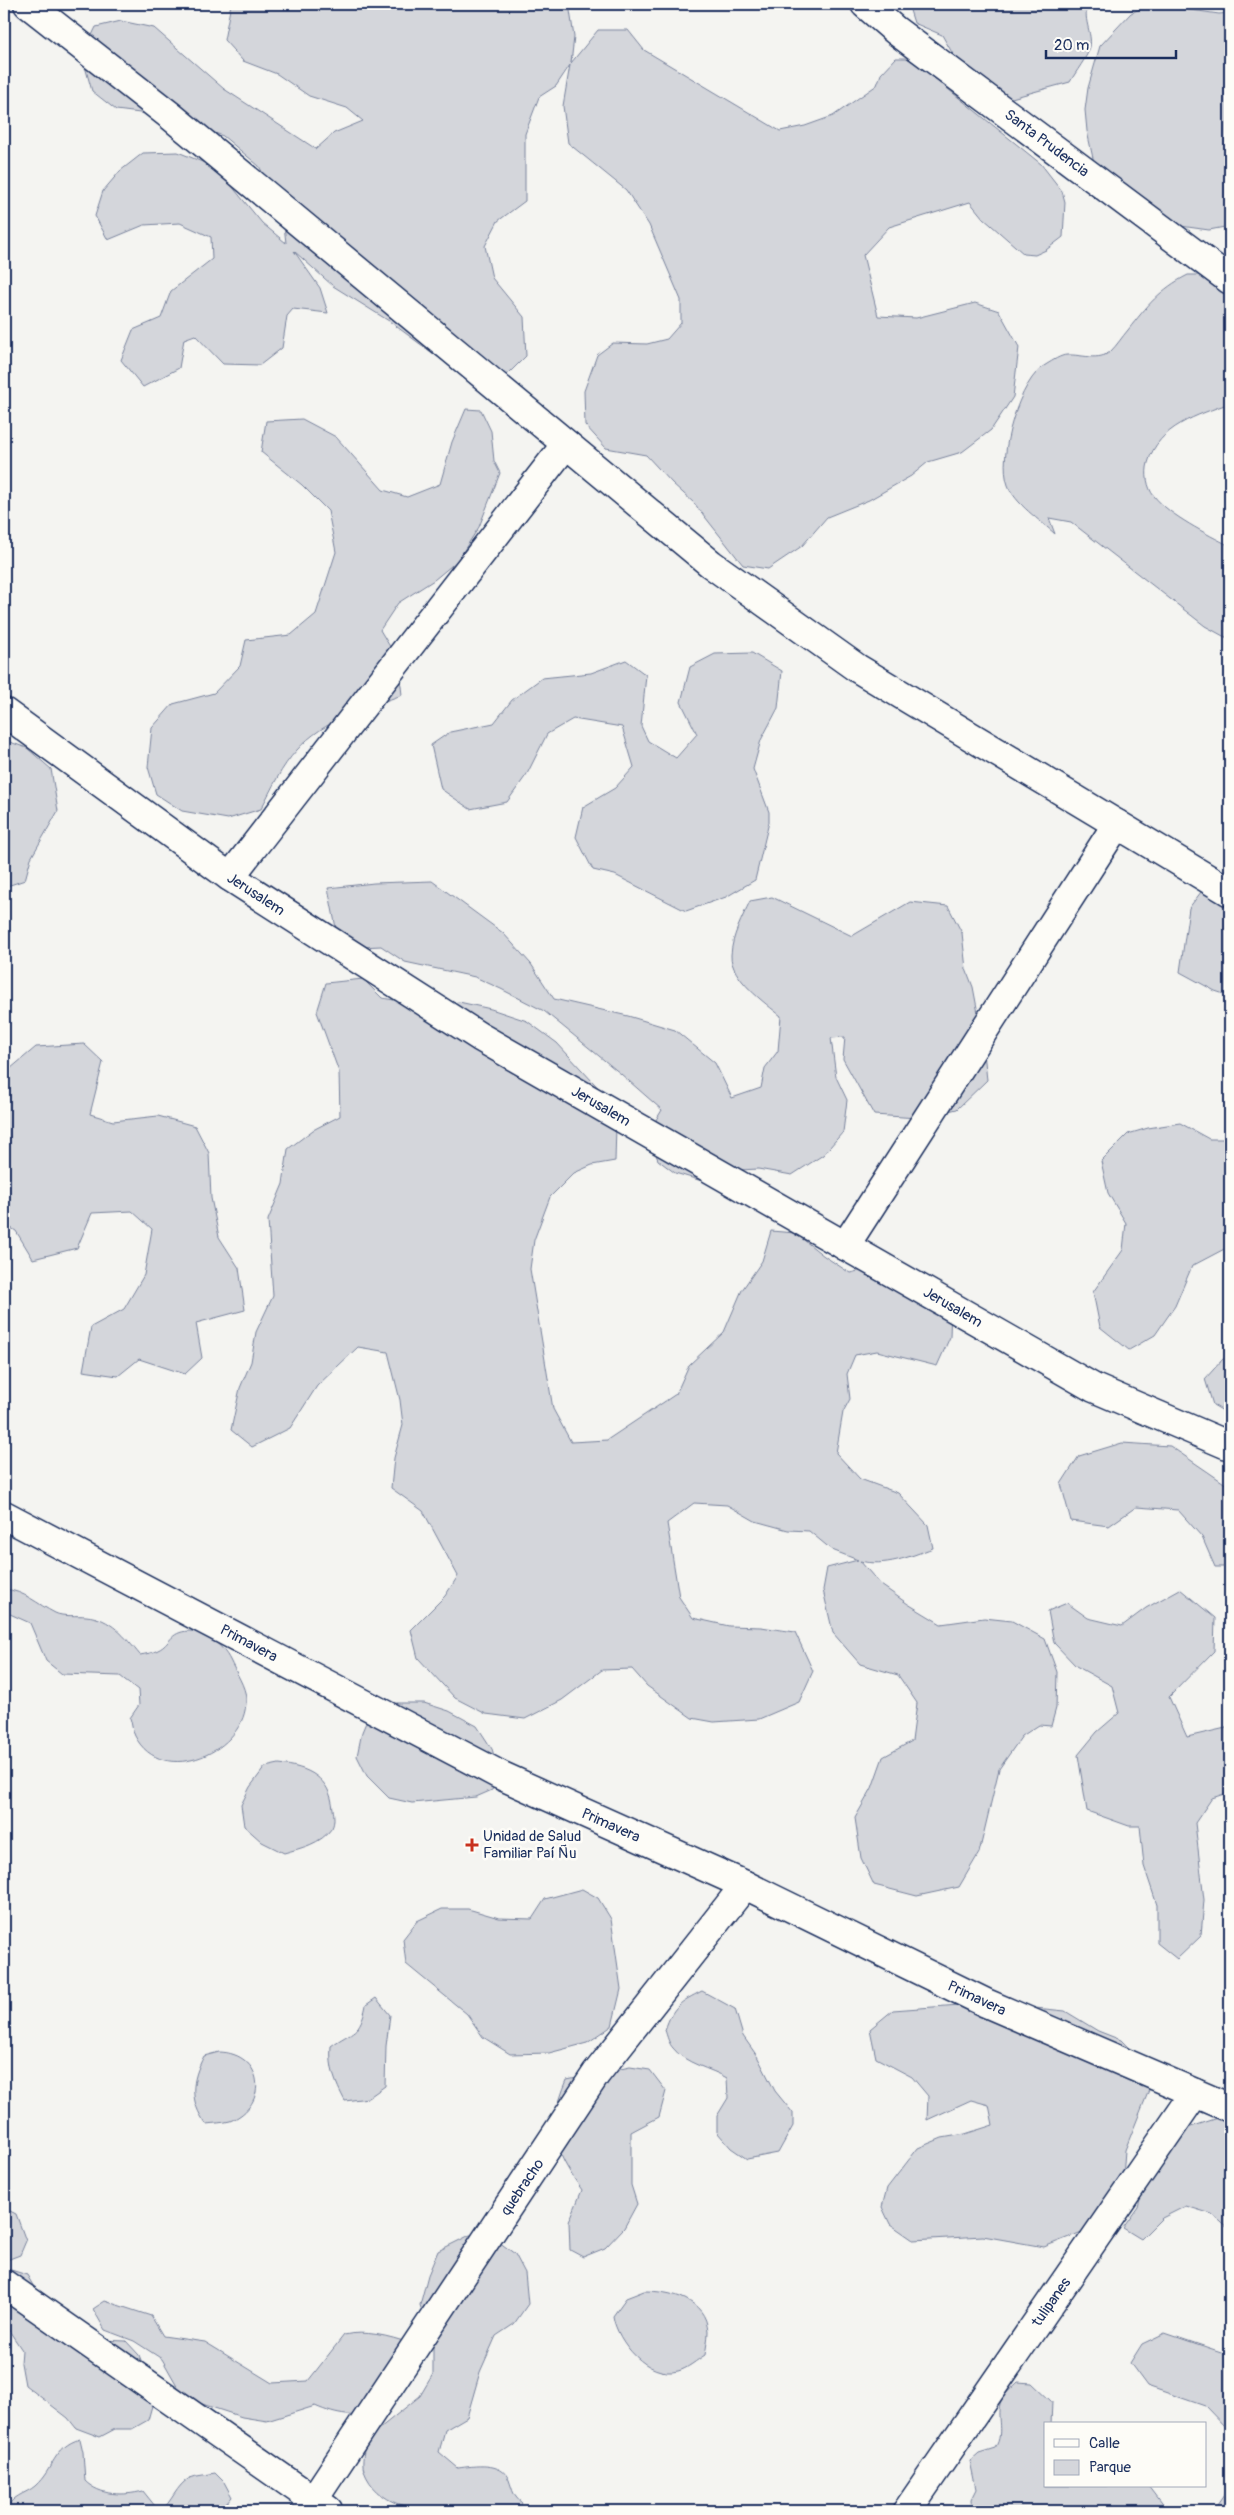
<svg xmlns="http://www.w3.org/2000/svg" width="1234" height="2515" font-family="Pangolin,sans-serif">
	<rect width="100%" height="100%" fill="#f4f4f1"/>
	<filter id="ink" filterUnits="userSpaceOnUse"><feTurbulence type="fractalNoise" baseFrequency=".02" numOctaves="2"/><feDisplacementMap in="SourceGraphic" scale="10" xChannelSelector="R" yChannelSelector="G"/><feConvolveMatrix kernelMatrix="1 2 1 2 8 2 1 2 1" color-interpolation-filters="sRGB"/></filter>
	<g filter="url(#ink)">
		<g fill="#d4d6db" stroke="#78829c">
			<polygon points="231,4 569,4 574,37 571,63 598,30 628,30 644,50 780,131 805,126 833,116 877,85 881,74 896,58 907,58 917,64 1041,164 1062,191 1065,202 1063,237 1046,250 1035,255 1024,254 983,218 970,202 889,227 863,255 878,316 916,318 975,303 999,311 1019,347 1013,397 991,430 962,452 928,462 911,476 869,500 827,517 802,546 768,569 743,565 694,503 672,483 646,455 606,448 585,425 584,391 597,355 613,343 647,344 667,339 681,323 681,300 649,225 626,190 568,143 563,106 570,65 556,86 539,97 525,134 525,201 498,221 485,246 492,278 524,317 526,356 508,374 488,378 450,366 389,321 333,286 294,251 320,288 328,313 293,309 287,316 282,348 260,365 223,364 195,335 184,339 179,368 143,387 121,360 133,330 161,318 171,291 212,259 211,237 180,223 144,225 108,240 95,216 103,191 120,171 143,153 178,152 217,168 262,223 286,243 282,208 259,166 223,136 172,117 116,110 92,91 82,56 96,27 121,21 154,28 224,89 316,149 334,133 363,121 347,108 309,96 277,74 243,61 224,40"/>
			<path d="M908,4H947L954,8L963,4H1089C1081,17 1093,33 1090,47C1088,56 1075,73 1070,82L1008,99L959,80L954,56L942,35L914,23Z"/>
			<polygon points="1150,4 1219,14 1230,13 1230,226 1209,230 1145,221 1096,172 1087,131 1085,110 1088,88 1100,46 1131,13"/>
			<path d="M1188,275H1210L1230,282V403C1198,415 1158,426 1148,463C1145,473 1147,488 1154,496C1170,516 1207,534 1230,546V637H1225L1205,626L1071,522L1049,518L1055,534C1040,520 1015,504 1008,485C997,457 1019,378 1047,364C1052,361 1061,355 1067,355C1081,354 1099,362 1111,351C1117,345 1122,337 1128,330C1147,306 1160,289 1188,275Z"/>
			<path d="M466,409L481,410L491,431L494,461L500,473L479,527L457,561L434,580L398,603L380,630L398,660L402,695C366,708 323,720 297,750C281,767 272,788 261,809L228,819L182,811L156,794L148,767L152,728L173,704L214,693L240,666L246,640L291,635L316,614L336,552L328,511L302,485L261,452L266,421L302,419L336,437L383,490L407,497L440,484L452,442Z"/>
			<polygon points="752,653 782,671 778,708 761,740 753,769 769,812 769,822 755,880 726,897 686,911 615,875 593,870 576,837 583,807 615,788 634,767 622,727 573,719 547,734 527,774 507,802 470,809 441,789 431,745 450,732 494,723 512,700 542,678 591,673 626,660 646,675 641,726 648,741 676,758 697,734 681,702 690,667 715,654"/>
			<polygon points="4,740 27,748 51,769 58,811 31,858 25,880 4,887"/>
			<polygon points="1228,876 1230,876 1230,996 1215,991 1180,972 1189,908 1201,892"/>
			<path d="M432,881L503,933L531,964L554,999L628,1016L675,1030L715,1063L732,1098L761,1088L765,1068L778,1051L781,1016C765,1003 730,978 731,955C732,936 742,918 750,901L772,897L852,936L910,902L948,906L962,933L966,969L973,987L982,1034L987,1080L957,1109L917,1118L874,1115L843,1059L845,1037L831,1038L836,1077L847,1100L843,1132L823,1155L792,1175L758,1169L740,1170L702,1181L675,1173L658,1160L648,1133L662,1110L621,1074L544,1011L501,989L475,977L405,962L381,946L340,948L328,888L374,883Z"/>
			<path d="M363,979L382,998L431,1006L459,1002L491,1009L527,1021L557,1043L605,1095L616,1126L615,1161L592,1165L574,1173L550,1197L534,1240L530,1269L553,1409L571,1442L607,1440L676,1394L689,1365L724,1332L742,1290L762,1261L771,1231L795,1233L824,1256L850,1273L879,1266L951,1307L950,1337L937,1366L877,1351L855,1355L847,1374L850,1399L843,1412L836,1453L860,1479L898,1493L928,1525L933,1548C909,1557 885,1567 860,1561L881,1585L908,1604L941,1624L984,1618L1012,1621L1045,1639L1057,1672L1056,1708L1051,1726L1039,1725L1022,1736L999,1769L979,1853L959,1887L917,1896L874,1885L861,1858L855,1818L872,1788L883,1757L912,1741L917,1703L898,1675L860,1664L833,1633L823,1590L827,1568L858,1560L832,1550L809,1531L788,1530L755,1521L727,1505L694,1503L667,1523L679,1597L693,1618L729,1626L761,1627L795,1632L813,1671L799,1702L759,1719L714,1722L692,1718L647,1686L632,1669L602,1670L562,1700L525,1719L486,1714L455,1698L418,1658L411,1630L445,1596L458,1576L423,1511L391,1488L394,1458L403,1425L400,1400L388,1352L358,1347L317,1386L290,1428L252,1447L231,1430L240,1388L251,1362L256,1332L273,1296L268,1220L283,1184L288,1149L313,1130L340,1116L339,1072L317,1012L326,983Z"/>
			<polygon points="84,1044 103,1062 90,1114 113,1121 158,1116 195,1126 209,1153 211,1198 219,1237 239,1268 245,1310 196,1323 202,1358 185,1374 139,1359 118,1376 83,1371 91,1327 124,1309 144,1275 152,1229 132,1211 92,1213 77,1248 33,1259 16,1231 4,1224 4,1074 36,1047"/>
			<polygon points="1180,1123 1209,1139 1230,1139 1230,1246 1192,1266 1175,1306 1155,1335 1129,1350 1100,1327 1093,1292 1123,1250 1126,1223 1108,1193 1101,1161 1128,1134 1148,1128"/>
			<polygon points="1230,1356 1230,1415 1213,1405 1205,1379 1223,1359"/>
			<polygon points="1122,1443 1170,1446 1230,1487 1230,1567 1215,1567 1202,1537 1178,1510 1136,1507 1109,1526 1071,1521 1061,1484 1079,1456"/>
			<path d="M4,1589C25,1591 37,1604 55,1613C63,1617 77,1615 86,1616C111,1618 125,1637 140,1655C145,1654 153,1653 158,1650C171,1644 169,1632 189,1631C206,1631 223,1646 230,1660C235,1671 246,1687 246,1699C248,1751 162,1789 135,1736C132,1731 132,1723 130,1718L139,1705L138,1690L120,1676L62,1674L46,1661L30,1623L10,1614H4Z"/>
			<polygon points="1180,1589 1215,1618 1214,1651 1169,1697 1187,1737 1230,1727 1230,1792 1212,1798 1195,1823 1204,1900 1201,1936 1177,1959 1157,1943 1157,1905 1144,1866 1140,1826 1129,1826 1087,1811 1078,1755 1097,1732 1119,1713 1112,1686 1076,1666 1054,1643 1048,1611 1067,1603 1088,1618 1122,1626 1146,1608"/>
			<polygon points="397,1703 424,1703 449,1711 477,1726 492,1749 500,1775 492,1790 476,1797 412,1803 389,1798 367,1776 357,1756 362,1732 372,1708"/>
			<path d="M279,1764C308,1767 330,1777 333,1809C334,1815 335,1822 332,1828C321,1844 301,1848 284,1853L262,1842L244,1826L241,1805L250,1787L265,1767Z"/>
			<polygon points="582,1889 598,1898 611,1919 621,1989 612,2026 587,2043 549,2053 510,2054 483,2037 467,2014 406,1964 403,1939 417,1921 442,1909 468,1909 499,1918 532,1919 545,1899"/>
			<path d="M702,1991L735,2009L743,2036L757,2056L775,2091L793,2113V2126L778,2153L747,2159L731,2148L717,2132V2116L728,2098L727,2078C710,2068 685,2064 673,2048C669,2044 667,2036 665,2030C673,2006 680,2002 702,1991Z"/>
			<path d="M376,1998L390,2015L386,2046L385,2086L368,2098L345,2101C335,2082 329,2068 331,2046C353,2030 360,2035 366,2005Z"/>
			<polygon points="986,2003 1065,2011 1098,2031 1121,2040 1155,2075 1125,2150 1122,2191 1107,2222 1044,2247 983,2236 913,2240 890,2224 882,2207 887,2188 918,2148 942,2138 965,2134 993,2125 989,2105 971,2100 927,2120 928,2096 912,2077 876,2058 870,2029 893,2010"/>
			<path d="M219,2052C264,2053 270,2105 230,2121C223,2123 214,2123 206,2124C189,2101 191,2081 204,2056Z"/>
			<path d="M630,2067L650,2070L666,2091L659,2117L631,2132V2185L637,2204L624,2228L605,2248L583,2257L570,2250L569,2222L582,2190C552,2148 547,2128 567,2080Z"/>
			<polygon points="1230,2114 1230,2230 1212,2214 1186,2206 1162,2218 1141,2239 1123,2228 1138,2207 1144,2184 1169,2143 1188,2128"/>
			<polygon points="4,2208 16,2214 26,2241 20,2255 4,2261"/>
			<path d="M470,2235L495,2239L515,2254L525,2273L528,2304L514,2324L496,2336L480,2372L467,2417L445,2430L439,2452L458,2468C474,2466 502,2461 509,2480C513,2491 513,2496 522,2503L518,2511H457L449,2506C417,2515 376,2504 364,2471C361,2463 365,2448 365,2440L420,2396L433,2374V2347L420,2305L428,2275L438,2251Z"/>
			<polygon points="11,2270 27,2275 35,2289 37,2307 100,2340 126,2341 139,2355 155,2395 148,2420 132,2429 115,2429 100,2437 76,2428 68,2418 25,2385 21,2363 22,2350 4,2323 4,2273"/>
			<path d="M644,2291C670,2291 706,2299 708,2331C708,2339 706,2348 705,2355C697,2360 687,2369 678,2371C648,2379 617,2342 613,2316L626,2298Z"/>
			<path d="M105,2301L151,2316L163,2336L205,2342L272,2383L308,2381L344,2335C365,2330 389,2336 409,2343L415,2370C392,2414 360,2426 315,2406L267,2421L242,2417L196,2402L179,2389L162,2359L134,2341L105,2330L93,2309Z"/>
			<polygon points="1165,2333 1230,2355 1230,2461 1228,2430 1205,2406 1147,2386 1130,2363 1142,2344"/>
			<path d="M1018,2382L1032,2383L1052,2402L1051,2424H1045V2486H1148L1167,2511H972L971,2499L976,2489L970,2461L979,2453L995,2448C1006,2431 993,2413 1003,2397C1007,2392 1013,2387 1018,2382Z"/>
			<path d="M80,2439L83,2452L85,2481C100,2496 124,2496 143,2491L159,2511H7C9,2496 26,2494 35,2486C54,2469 53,2447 80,2439Z"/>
			<polygon points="1230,2462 1230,2511 1213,2511 1224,2495"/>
			<path d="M215,2473L224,2482L232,2497L220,2511H160C172,2503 176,2485 190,2478C197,2475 207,2475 215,2473Z"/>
		</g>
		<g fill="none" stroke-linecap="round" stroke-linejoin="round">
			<defs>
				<g id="minor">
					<polyline points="28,4 172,117 711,564 857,668 1230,892"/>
					<polyline points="865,4 895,30 1230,280"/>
					<polyline points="4,712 230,877 480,1037 1094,1388 1230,1446"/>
					<polyline points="230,877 566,444"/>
					<polyline points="845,1246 1117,824"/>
					<polyline points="4,1515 500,1775 745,1885 986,2003 1230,2108"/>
					<polyline points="4,2284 328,2510"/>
					<polyline points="306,2511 596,2074 745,1885"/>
					<polyline points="907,2511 1195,2093"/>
				</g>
			</defs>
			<use href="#minor" stroke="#1b2f5e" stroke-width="31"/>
			<use href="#minor" stroke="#fdfcf7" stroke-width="28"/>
		</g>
	</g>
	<path fill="#c8321e" stroke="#fdfcf7" stroke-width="2" d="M469.5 1837.5h5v5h5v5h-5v5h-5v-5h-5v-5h5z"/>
	<g text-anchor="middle" stroke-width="5" stroke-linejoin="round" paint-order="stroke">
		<g font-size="15" fill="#1b2f5e" stroke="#fdfcf7">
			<text transform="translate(1047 143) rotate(37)" y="5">Santa Prudencia</text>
			<text transform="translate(256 894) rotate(33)" y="5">Jerusalem</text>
			<text transform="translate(601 1106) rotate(30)" y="5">Jerusalem</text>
			<text transform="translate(953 1307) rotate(30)" y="5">Jerusalem</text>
			<text transform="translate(249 1643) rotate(28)" y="5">Primavera</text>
			<text transform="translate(611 1825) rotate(24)" y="5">Primavera</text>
			<text transform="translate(977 1998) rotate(25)" y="5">Primavera</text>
			<text transform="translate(522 2187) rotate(-56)" y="5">quebracho</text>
			<text transform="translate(1051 2302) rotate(-55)" y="5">tulipanes</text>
		</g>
		<g font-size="15" fill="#1b2f5e" stroke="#fdfcf7" text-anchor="start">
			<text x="483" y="1841">Unidad de Salud<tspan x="483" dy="17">Familiar Paí Ñu</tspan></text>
		</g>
	</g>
	<rect width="1234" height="2515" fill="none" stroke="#fdfcf7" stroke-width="20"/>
	<rect x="10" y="10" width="1214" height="2495" fill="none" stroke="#1b2f5e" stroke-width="2" filter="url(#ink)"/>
	<rect x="1044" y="2422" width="162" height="65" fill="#fdfcf7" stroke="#a3aaba"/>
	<rect x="1054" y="2439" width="25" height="8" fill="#fdfcf7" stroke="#a3aaba"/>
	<text x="1089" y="2448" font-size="15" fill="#1b2f5e">Calle</text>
	<rect x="1054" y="2460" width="25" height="15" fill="#d4d6db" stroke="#a3aaba"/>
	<text x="1089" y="2472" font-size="15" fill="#1b2f5e">Parque</text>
	<path d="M1046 50v8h130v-8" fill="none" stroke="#1b2f5e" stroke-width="2.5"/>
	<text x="1054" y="50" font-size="15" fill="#1b2f5e" stroke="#fdfcf7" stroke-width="4" paint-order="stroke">20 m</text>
</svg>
